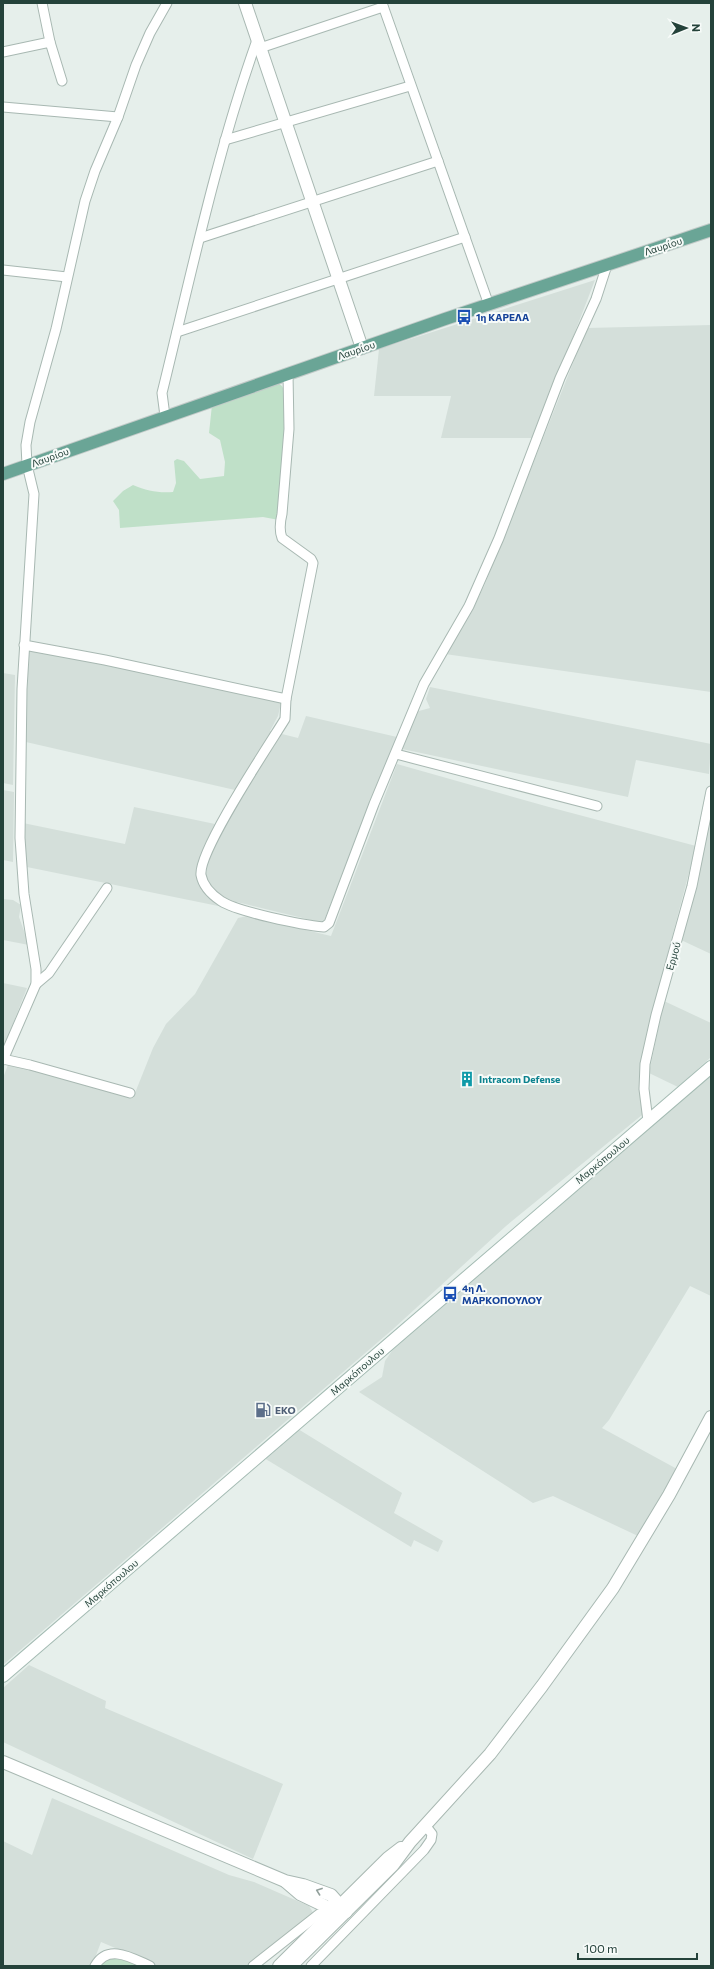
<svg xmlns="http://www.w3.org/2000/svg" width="714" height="1969" font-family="Commissioner,sans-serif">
	<rect width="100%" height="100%" fill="#e6efeb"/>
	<g fill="#d4dfda">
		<polygon points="595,280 534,438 441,438 451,396 374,396 379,349"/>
		<polygon points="711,325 711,692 445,654 470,615 485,584 587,328"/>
		<polygon points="28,647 119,665 281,703 278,716 270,731 298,738 306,716 397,737 323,923 237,902 233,909 22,866 23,823 125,844 134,807 215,824 235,790 26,742"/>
		<polygon points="3,673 15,675 13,785 3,783"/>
		<polygon points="430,687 711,744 709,774 636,760 628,797 402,749 415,712 430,708 426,699"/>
		<polygon points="397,764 549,807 696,846 651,1017 642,1059 642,1115 506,1226 392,1330 3,1665 3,1078 9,1062 133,1098 153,1048 166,1024 195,994 238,918 247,916 331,936"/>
		<polygon points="3,790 14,792 13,862 3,860"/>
		<polygon points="711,816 711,954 681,940"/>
		<polygon points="3,899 13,900 21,905 19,917 29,945 3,940"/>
		<polygon points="3,983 27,988 3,1049"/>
		<polygon points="664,1001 711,1023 711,1057 678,1087 649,1073"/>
		<polygon points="711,1071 711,1296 690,1286 609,1420 602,1428 677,1469 638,1536 553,1496 533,1503 359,1392 382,1377 385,1361 398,1342"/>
		<polygon points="298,1429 402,1493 394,1513 443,1541 438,1552 414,1540 411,1547 264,1458"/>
		<polygon points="29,1665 106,1701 105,1708 283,1784 253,1859 3,1742 3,1688"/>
		<polygon points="52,1798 229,1875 254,1882 309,1906 314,1914 248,1966 158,1966 101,1942 92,1966 3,1966 3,1841 32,1855"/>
	</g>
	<g fill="#bfe0c8">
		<path d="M275,381L282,386L287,396L279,520L263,517L120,528L119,510L113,501L123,491L133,485C147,491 158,493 173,492L176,483L174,461L177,459L184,461L200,479L224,476L225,462L220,440L209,433L212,405Z"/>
		<polygon points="116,1955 141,1966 98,1966 99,1963"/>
	</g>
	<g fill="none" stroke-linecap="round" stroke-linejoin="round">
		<defs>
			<g id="minor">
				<polyline points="42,3 50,42"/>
				<polyline points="382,3 489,305"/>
				<polyline points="260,48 383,7"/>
				<polyline points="3,52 50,42 62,81"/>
				<polyline points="3,107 118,117"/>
				<polyline points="225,140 410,86"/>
				<polyline points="200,238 438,161"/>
				<polyline points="3,270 67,277"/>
				<polyline points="177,332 465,237"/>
				<path d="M165,416L162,393C191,275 216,155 257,40"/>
				<path d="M24,645L105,660L286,699L313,563L311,559L282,538C279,530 280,522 282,514L289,429L288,374"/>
				<path d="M286,699L285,719C269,745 198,851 201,875C203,886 212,895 221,901C238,912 302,925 324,927L329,923L374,804L424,684L469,606L499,538L560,378L596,299L607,265"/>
				<polyline points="396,754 597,806"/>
				<polyline points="36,984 49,973 107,888"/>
				<polyline points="3,1059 30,1065 130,1093"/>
				<polyline points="3,1060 36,984 36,969 24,894 20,838 22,689 34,494 27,465 26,445 30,422 56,329 85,201 95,171 118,117 136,65 150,33 167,3"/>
				<polyline points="648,1121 644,1089 645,1064 656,1015 692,886 711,791"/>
				<path d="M95,1966C108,1943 132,1958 150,1966"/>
				<polyline points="253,1966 319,1914 332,1914"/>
				<polyline points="311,1966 424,1850 431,1840 432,1834 425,1825"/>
			</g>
			<g id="tertiary">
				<polyline points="245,3 362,348"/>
				<polyline points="3,1762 285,1881 303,1885 331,1895 346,1912"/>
				<polyline points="286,1882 300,1894 327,1907 336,1920"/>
				<polyline points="279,1966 388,1858 401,1848"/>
				<polyline points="291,1966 393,1865 410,1842 490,1754 542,1686 613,1588 669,1495 711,1417"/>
			</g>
			<polyline id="secondary" points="3,1676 711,1067"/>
			<polyline id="primary" points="3,474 445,319 711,230"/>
		</defs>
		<use href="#minor" stroke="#a8b8b2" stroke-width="11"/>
		<use href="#tertiary" stroke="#a8b8b2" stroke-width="14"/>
		<use href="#secondary" stroke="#a4bbb3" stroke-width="14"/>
		<use href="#primary" stroke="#c2cac8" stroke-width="14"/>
		<use href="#minor" stroke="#fff" stroke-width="9"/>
		<use href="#tertiary" stroke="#fff" stroke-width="12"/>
		<use href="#secondary" stroke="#fff" stroke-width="12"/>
		<use href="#primary" stroke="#6aa596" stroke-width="12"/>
	</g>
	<defs><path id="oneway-chevron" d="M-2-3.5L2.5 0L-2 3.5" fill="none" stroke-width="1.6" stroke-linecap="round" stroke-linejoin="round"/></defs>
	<use stroke="#92a09c" href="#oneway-chevron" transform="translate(319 1891) rotate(-160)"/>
	<defs>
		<symbol id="bus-bare" viewBox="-9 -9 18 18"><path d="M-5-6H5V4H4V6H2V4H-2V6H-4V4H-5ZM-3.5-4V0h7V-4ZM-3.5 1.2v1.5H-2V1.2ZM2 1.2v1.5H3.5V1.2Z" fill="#1a4fb4" stroke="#f7fbf9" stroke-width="2.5" paint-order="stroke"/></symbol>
		<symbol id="building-bare" viewBox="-9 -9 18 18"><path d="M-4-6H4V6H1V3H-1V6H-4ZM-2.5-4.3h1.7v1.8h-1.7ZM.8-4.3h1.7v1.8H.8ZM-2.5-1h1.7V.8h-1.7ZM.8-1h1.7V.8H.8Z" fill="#0f9aa8" stroke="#f7fbf9" stroke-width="2.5" paint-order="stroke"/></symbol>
		<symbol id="fuel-bare" viewBox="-9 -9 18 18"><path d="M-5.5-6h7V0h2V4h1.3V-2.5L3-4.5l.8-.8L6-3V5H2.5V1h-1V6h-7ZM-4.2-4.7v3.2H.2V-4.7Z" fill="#5c6f8a" stroke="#f7fbf9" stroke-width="2.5" paint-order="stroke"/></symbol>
	</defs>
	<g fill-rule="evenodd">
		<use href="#bus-bare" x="453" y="306" width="22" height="22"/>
		<use href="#building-bare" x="456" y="1068" width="22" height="22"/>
		<use href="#bus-bare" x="439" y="1283" width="22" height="22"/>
		<use href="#fuel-bare" x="252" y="1399" width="22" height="22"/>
	</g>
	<g text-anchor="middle" stroke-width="4" stroke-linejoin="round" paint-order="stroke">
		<g font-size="10" fill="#24423a" stroke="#f7fbf9">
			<text transform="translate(663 246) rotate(-18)" y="4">Λαυρίου</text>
			<text transform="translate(356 350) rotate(-19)" y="4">Λαυρίου</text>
			<text transform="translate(50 457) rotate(-20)" y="4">Λαυρίου</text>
			<text transform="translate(673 956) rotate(-74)" y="4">Ερμού</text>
			<text transform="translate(602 1160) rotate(-40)" y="4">Μαρκόπουλου</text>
			<text transform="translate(357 1371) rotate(-41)" y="4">Μαρκόπουλου</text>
			<text transform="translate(111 1583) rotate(-41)" y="4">Μαρκόπουλου</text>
		</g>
		<g font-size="10" font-weight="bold" fill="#164399" stroke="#f7fbf9" text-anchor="start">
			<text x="476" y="321">1η ΚΑΡΕΛΑ</text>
			<text x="462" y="1292">4η Λ.<tspan x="462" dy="12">ΜΑΡΚΟΠΟΥΛΟΥ</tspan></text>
		</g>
		<g font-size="10" font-weight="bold" fill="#0d838f" stroke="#f7fbf9" text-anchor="start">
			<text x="479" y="1083">Intracom Defense</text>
		</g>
		<g font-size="10" font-weight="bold" fill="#4e5e75" stroke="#f7fbf9" text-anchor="start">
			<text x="275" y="1414">EKO</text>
		</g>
	</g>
	<rect width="714" height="1969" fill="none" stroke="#24423a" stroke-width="8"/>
	<g transform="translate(686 28) rotate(89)" stroke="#f7fbf9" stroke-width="3" paint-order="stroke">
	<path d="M0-3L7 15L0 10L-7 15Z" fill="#24423a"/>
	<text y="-6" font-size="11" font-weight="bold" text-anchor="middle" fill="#24423a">N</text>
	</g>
	<path d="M578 1953v6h119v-6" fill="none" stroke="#24423a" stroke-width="2"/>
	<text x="584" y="1953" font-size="12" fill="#24423a" stroke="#f7fbf9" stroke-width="3" paint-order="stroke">100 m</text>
</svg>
